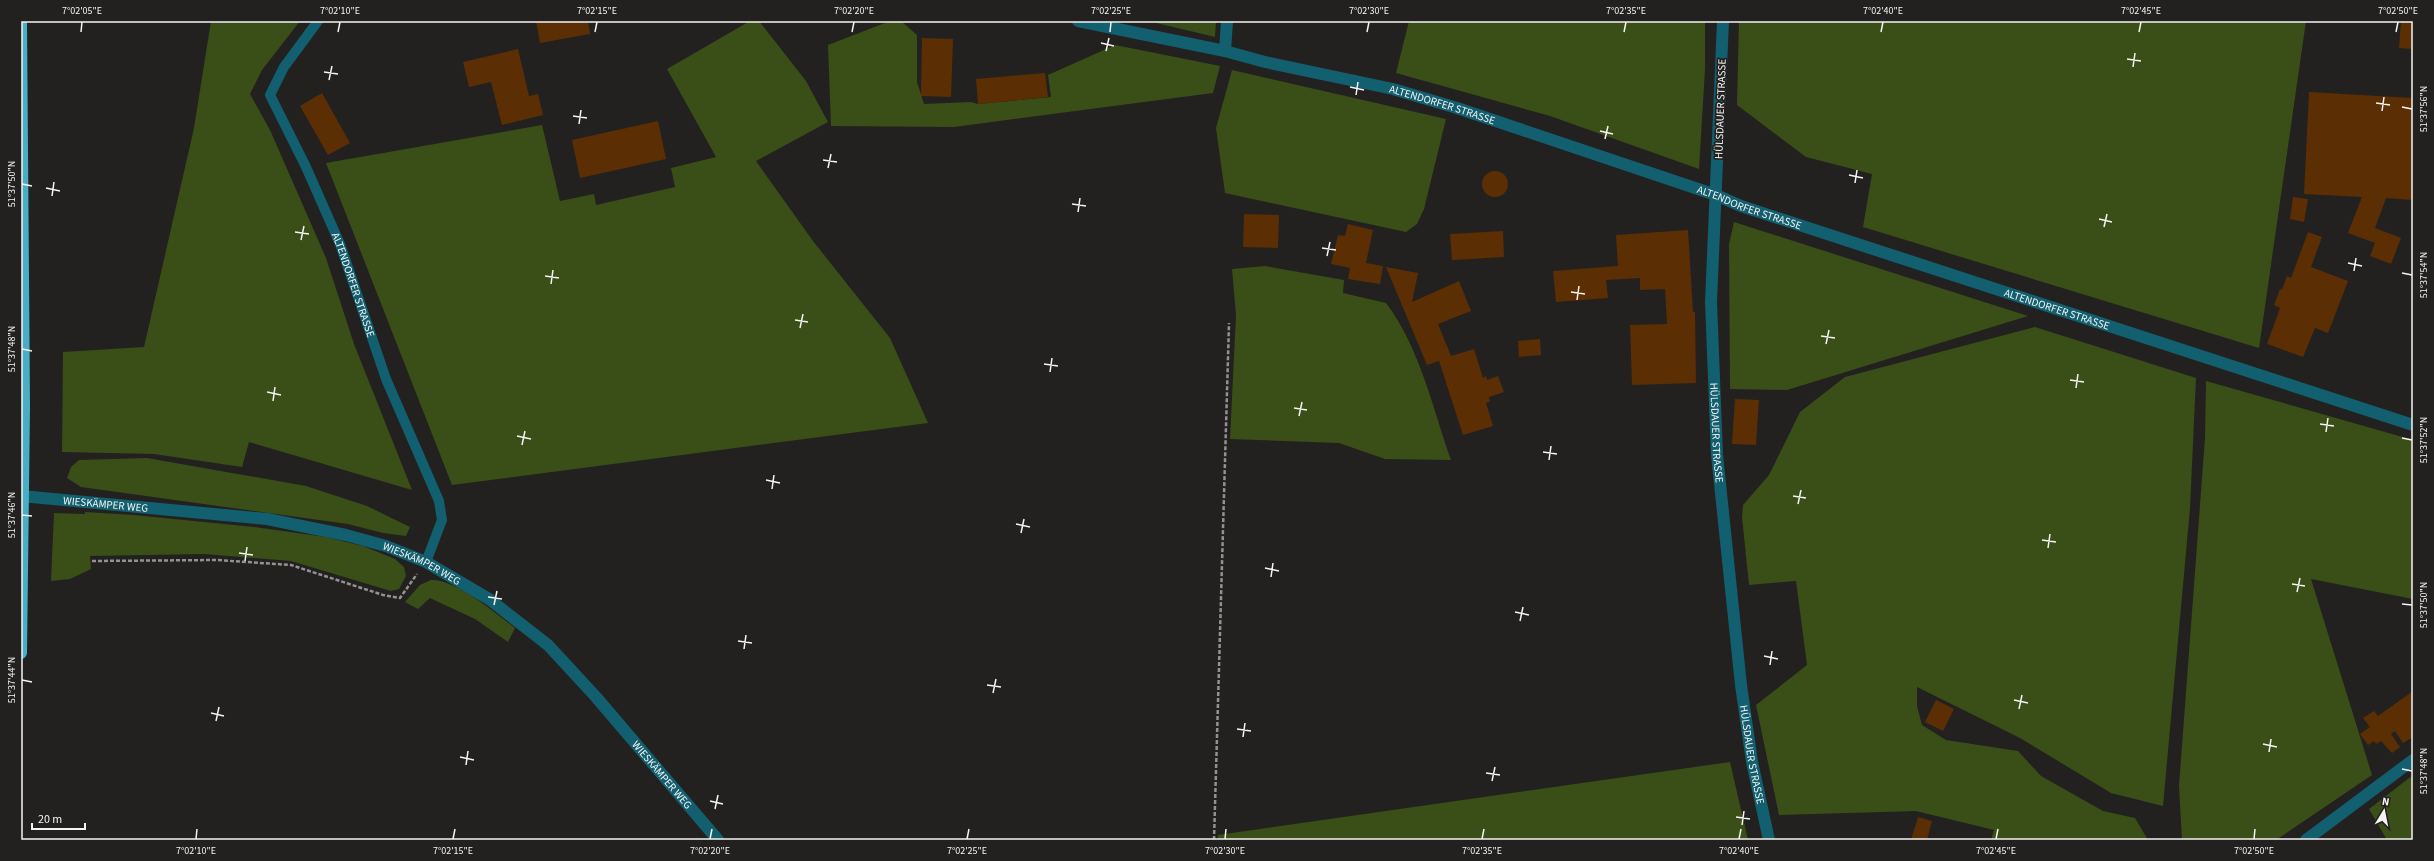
<svg xmlns="http://www.w3.org/2000/svg" width="2434" height="861" font-family="'Source Sans 3',sans-serif">
	<rect width="100%" height="100%" fill="#22211f"/>
	<g fill="#3a4e17">
		<polygon points="211,21 300,21 262,70 250,94 270,130 326,258 354,344 412,490 249,442 242,467 154,454 62,452 63,352 144,347 194,128"/>
		<polygon points="750,21 759,21 806,81 828,122 756,161 813,241 890,338 928,423 452,485 326,163 542,125 560,201 594,194 596,205 675,187 671,168 716,157 667,69"/>
		<polygon points="890,21 901,21 917,35 917,82 924,104 971,102 978,104 1051,97 1048,75 1115,45 1220,66 1213,93 954,127 831,126 828,45"/>
		<polygon points="1148,21 1216,21 1215,37"/>
		<polygon points="1409,21 1705,21 1705,69 1699,169 1550,116 1396,73"/>
		<polygon points="1739,21 2306,21 2259,348 1863,227 1872,174 1806,157 1737,105"/>
		<polygon points="1232,70 1446,119 1424,209 1417,224 1406,232 1225,193 1216,128"/>
		<polygon points="1734,222 2028,316 1787,390 1730,389 1729,244"/>
		<path d="M1265,266L1344,280L1343,293L1386,303C1420,348 1433,409 1451,460L1385,459L1339,443L1230,439L1236,315L1232,269Z"/>
		<polygon points="2035,327 2196,378 2190,508 2163,806 2111,793 2020,738 1917,687 1917,706 1922,725 1946,740 2018,751 2041,776 2103,811 2135,818 2148,840 1991,840 1994,830 1916,811 1779,815 1756,705 1807,665 1796,581 1749,585 1742,517 1743,505 1769,475 1800,412 1845,377"/>
		<polygon points="2206,381 2413,440 2413,599 2311,579 2372,775 2276,840 2182,840 2179,786 2205,438"/>
		<polygon points="147,458 306,486 367,506 410,527 406,536 383,533 348,524 81,487 67,478 71,467 79,460"/>
		<polygon points="85,512 134,515 254,527 326,537 363,546 395,559 404,567 406,576 399,589 391,591 291,561 204,554 90,556 91,569 70,579 51,581 54,513 85,514"/>
		<path d="M431,580C456,579 495,613 515,628L508,642L475,619L430,598L418,609L405,602L420,585Z"/>
		<polygon points="1730,762 1748,840 1218,840 1218,835"/>
		<polygon points="2413,775 2413,840 2387,840 2369,809"/>
	</g>
	<g fill="#5c2e04">
		<polygon points="536,21 588,21 590,34 540,43"/>
		<polygon points="2401,21 2413,21 2413,49 2399,48"/>
		<polygon points="922,38 953,39 951,97 921,96"/>
		<polygon points="518,49 529,96 538,94 543,115 502,125 491,82 469,87 463,62"/>
		<polygon points="1045,73 1048,97 978,104 976,79"/>
		<polygon points="2309,92 2413,98 2413,200 2386,198 2375,228 2401,238 2391,264 2370,256 2375,243 2348,233 2362,197 2304,194"/>
		<polygon points="322,93 350,143 328,155 300,106"/>
		<polygon points="658,121 666,159 580,178 572,140"/>
		<circle cx="1495" cy="184" r="13"/>
		<polygon points="2293,197 2308,199 2304,222 2290,219"/>
		<polygon points="1244,214 1279,215 1278,248 1243,247"/>
		<polygon points="1348,224 1373,230 1366,263 1383,266 1380,284 1348,279 1350,268 1331,264 1338,235 1345,236"/>
		<polygon points="1688,230 1693,312 1695,312 1696,383 1632,385 1630,325 1667,324 1665,289 1640,290 1640,278 1606,280 1608,298 1556,302 1553,271 1618,266 1616,235"/>
		<polygon points="1503,231 1504,257 1452,260 1450,234"/>
		<polygon points="2308,232 2322,237 2311,267 2348,281 2328,333 2315,328 2303,357 2267,344 2280,308 2274,305 2280,289 2282,290 2287,276 2291,278"/>
		<polygon points="1386,267 1418,273 1412,302 1459,281 1471,311 1438,324 1451,356 1474,349 1483,378 1486,376 1487,380 1498,376 1504,392 1489,397 1490,401 1486,403 1493,426 1463,435 1439,361 1427,365"/>
		<polygon points="1540,339 1541,355 1519,357 1518,341"/>
		<polygon points="1735,399 1759,400 1756,445 1732,444"/>
		<polygon points="2413,691 2413,737 2403,743 2395,731 2391,734 2400,747 2392,753 2381,741 2376,744 2374,741 2368,745 2360,734 2370,727 2363,718 2374,711 2378,716"/>
		<polygon points="1936,700 1954,709 1943,731 1925,722"/>
		<polygon points="1918,817 1932,821 1927,840 1911,840"/>
	</g>
	<g fill="none" stroke-linecap="round" stroke-linejoin="round">
		<g stroke="#939290" stroke-width="2.5" stroke-dasharray="4 2" stroke-linecap="butt">
			<polyline points="92,561 217,560 291,565 383,595 400,598 417,574"/>
			<polyline points="1214,840 1229,323"/>
		</g>
		<path stroke="#125f70" stroke-width="10" id="s1" d="M318,21L284,67L270,95L306,167L340,244L386,379L439,501L442,520L426,562"/>
		<g stroke="#125f70" stroke-width="12">
			<path id="s2" d="M1078,21L1225,51L1265,62L1393,89L1457,108L1716,195L1741,206L2413,425"/>
			<path id="s3" d="M1723,21L1711,302L1717,455L1741,685L1752,762L1769,840"/>
			<polyline points="1225,51 1227,21"/>
			<path id="s4" d="M21,496L267,519L346,535L386,546L426,562L489,599L548,645L596,697L718,840"/>
			<polyline points="2306,840 2413,760"/>
		</g>
		<polyline stroke="#48aec5" stroke-width="12" points="21,653 24,406 21,21"/>
	</g>
	<path fill="none" stroke="#f5f4f2" stroke-width="1.5" d="M81,32L82,22M338,32L340,22M595,32L597,22M852,32L854,22M1110,32L1111,22M1367,32L1369,22M1624,32L1626,22M1881,32L1883,22M2139,32L2141,22M2396,32L2398,22M1101,43L1114,46M1106,51L1109,38M2127,59L2141,61M2133,67L2135,53M324,72L338,74M329,80L332,66M1350,87L1364,90M1356,95L1358,82M2376,103L2390,105M2402,107L2412,109M2382,111L2384,97M573,116L587,118M579,124L581,110M1600,131L1613,134M1605,139L1608,126M823,160L837,162M828,168L831,154M1849,175L1863,178M1855,183L1857,170M22,184L32,186M46,188L60,191M52,196L54,182M1072,204L1086,206M1078,212L1080,198M2099,219L2112,222M2104,227L2107,214M295,232L309,234M301,240L304,226M1322,248L1336,250M1327,256L1330,242M2348,263L2362,266M2354,271L2356,258M2402,273L2412,275M545,276L559,278M551,284L553,270M1571,292L1585,294M1577,300L1579,286M795,320L808,322M800,328L803,314M1821,336L1835,338M1826,344L1829,330M22,349L32,351M1044,364L1058,366M1050,372L1052,358M2070,380L2084,382M2076,388L2078,374M267,392L281,395M273,401L275,387M1294,408L1307,410M1299,416L1302,402M2320,424L2334,426M2326,432L2328,418M517,436L531,439M2402,438L2412,440M522,445L525,431M1543,452L1557,454M1549,460L1551,446M766,480L780,483M772,489L774,475M1793,496L1806,498M1798,504L1801,490M22,515L32,516M1016,524L1030,527M1021,533L1024,519M2042,540L2056,542M2048,548L2050,534M239,553L253,555M245,561L247,547M1265,568L1279,571M1271,577L1273,563M2292,584L2305,586M2297,592L2300,578M488,597L502,599M2402,604L2412,605M494,605L497,591M1515,612L1529,615M1520,621L1523,607M738,641L752,643M744,649L746,635M1764,656L1778,659M1770,665L1772,651M22,680L32,682M987,685L1001,687M993,693L996,679M2014,700L2028,703M2019,709L2022,695M211,713L224,716M216,721L219,707M1237,729L1251,731M1243,737L1245,723M2263,744L2277,747M2269,752L2271,739M460,757L474,760M466,765L468,751M2402,769L2412,771M1486,773L1500,775M1492,781L1495,767M710,801L723,804M715,809L718,795M1736,817L1750,819M1742,825L1744,811M196,839L197,829M453,839L455,829M710,839L712,829M967,839L969,829M1225,839L1226,829M1482,839L1484,829M1739,839L1741,829M1996,839L1998,829M2254,839L2255,829"/>
	<g text-anchor="middle" stroke-width="3.5" stroke-linejoin="round" paint-order="stroke">
		<g font-size="11" fill="#f5f4f2" stroke="#22211f">
			<text dy="4" stroke="none"><textPath href="#s2" startOffset="374">ALTENDORFER STRASSE</textPath></text>
			<text transform="translate(1720 109) rotate(-88)" y="4">HÜLSDAUER STRASSE</text>
			<text dy="4" stroke="none"><textPath href="#s2" startOffset="698">ALTENDORFER STRASSE</textPath></text>
			<text dy="4" stroke="none"><textPath href="#s1" startOffset="296">ALTENDORFER STRASSE</textPath></text>
			<text dy="4" stroke="none"><textPath href="#s2" startOffset="1022">ALTENDORFER STRASSE</textPath></text>
			<text dy="4" stroke="none"><textPath href="#s3" startOffset="412">HÜLSDAUER STRASSE</textPath></text>
			<text dy="4" stroke="none"><textPath href="#s4" startOffset="85">WIESKÄMPER WEG</textPath></text>
			<text dy="4" stroke="none"><textPath href="#s4" startOffset="409">WIESKÄMPER WEG</textPath></text>
			<text dy="4" stroke="none"><textPath href="#s3" startOffset="736">HÜLSDAUER STRASSE</textPath></text>
			<text dy="4" stroke="none"><textPath href="#s4" startOffset="733">WIESKÄMPER WEG</textPath></text>
		</g>
	</g>
	<rect width="2434" height="861" fill="none" stroke="#22211f" stroke-width="44"/>
	<g transform="translate(2384 811) rotate(10)" stroke="#22211f" stroke-width="3" paint-order="stroke">
	<path d="M0-3L7 15L0 10L-7 15Z" fill="#f5f4f2"/>
	<text y="-6" font-size="11" font-weight="bold" text-anchor="middle" fill="#f5f4f2">N</text>
	</g>
	<path d="M32 823v6h53v-6" fill="none" stroke="#f5f4f2" stroke-width="2"/>
	<text x="38" y="823" font-size="12" fill="#f5f4f2" stroke="#22211f" stroke-width="3" paint-order="stroke">20 m</text>
	<rect x="22" y="22" width="2390" height="817" fill="none" stroke="#f5f4f2" stroke-width="1.5"/>
	<g font-size="10" text-anchor="middle" fill="#f5f4f2">
		<text x="82" y="14">7°02'05"E</text>
		<text x="340" y="14">7°02'10"E</text>
		<text x="597" y="14">7°02'15"E</text>
		<text x="854" y="14">7°02'20"E</text>
		<text x="1111" y="14">7°02'25"E</text>
		<text x="1369" y="14">7°02'30"E</text>
		<text x="1626" y="14">7°02'35"E</text>
		<text x="1883" y="14">7°02'40"E</text>
		<text x="2141" y="14">7°02'45"E</text>
		<text x="2398" y="14">7°02'50"E</text>
		<text transform="translate(2423 109) rotate(-90)" y="4">51°37'56"N</text>
		<text transform="translate(11 184) rotate(-90)" y="4">51°37'50"N</text>
		<text transform="translate(2423 275) rotate(-90)" y="4">51°37'54"N</text>
		<text transform="translate(11 349) rotate(-90)" y="4">51°37'48"N</text>
		<text transform="translate(2423 440) rotate(-90)" y="4">51°37'52"N</text>
		<text transform="translate(11 515) rotate(-90)" y="4">51°37'46"N</text>
		<text transform="translate(2423 605) rotate(-90)" y="4">51°37'50"N</text>
		<text transform="translate(11 680) rotate(-90)" y="4">51°37'44"N</text>
		<text transform="translate(2423 771) rotate(-90)" y="4">51°37'48"N</text>
		<text x="196" y="854">7°02'10"E</text>
		<text x="453" y="854">7°02'15"E</text>
		<text x="710" y="854">7°02'20"E</text>
		<text x="967" y="854">7°02'25"E</text>
		<text x="1225" y="854">7°02'30"E</text>
		<text x="1482" y="854">7°02'35"E</text>
		<text x="1739" y="854">7°02'40"E</text>
		<text x="1996" y="854">7°02'45"E</text>
		<text x="2254" y="854">7°02'50"E</text>
	</g>
</svg>
